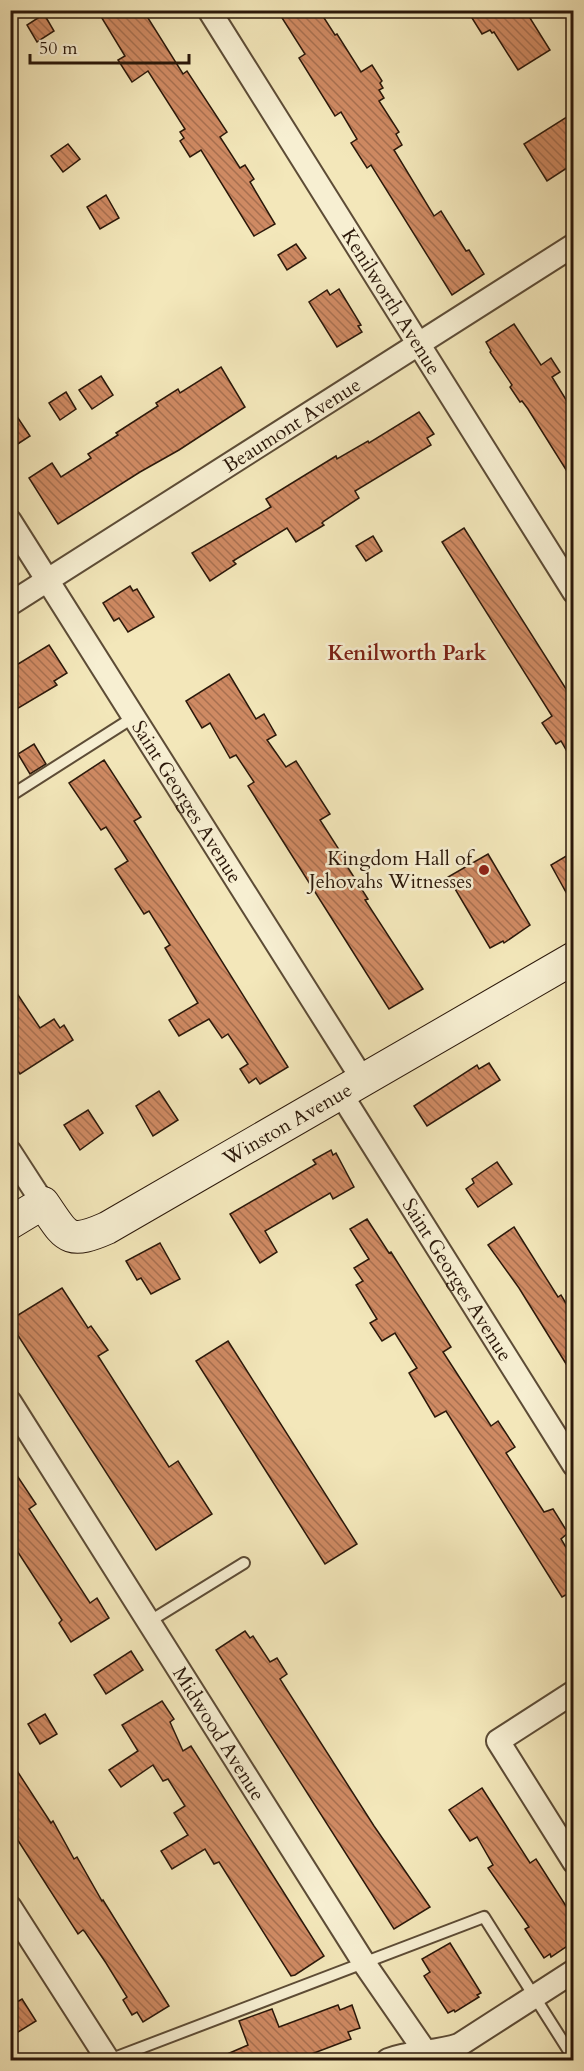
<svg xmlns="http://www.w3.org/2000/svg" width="584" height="2071" font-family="Cardo,serif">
	<defs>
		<pattern id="building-back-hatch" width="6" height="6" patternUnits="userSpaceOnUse" patternTransform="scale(1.5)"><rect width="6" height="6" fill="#cf8a63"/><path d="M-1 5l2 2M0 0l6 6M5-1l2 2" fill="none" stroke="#a87050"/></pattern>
	</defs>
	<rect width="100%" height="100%" fill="#f3e7ba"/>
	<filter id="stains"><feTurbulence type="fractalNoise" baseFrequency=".00333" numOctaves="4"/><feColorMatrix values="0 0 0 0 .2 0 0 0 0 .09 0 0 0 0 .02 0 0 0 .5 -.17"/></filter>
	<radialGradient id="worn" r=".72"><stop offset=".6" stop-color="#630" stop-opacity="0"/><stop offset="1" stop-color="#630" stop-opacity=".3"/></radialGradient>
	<g fill="url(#building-back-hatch)" stroke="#2b180a" stroke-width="1.5">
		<polygon points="97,10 143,10 183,74 187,71 227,132 220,137 240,168 245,165 254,179 250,182 275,224 254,236 201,150 190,157 180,141 184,138 180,132 185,129 148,71 132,82 118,60 125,56"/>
		<polygon points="277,10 319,10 335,35 337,34 361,72 372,65 382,81 380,83 383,88 379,90 384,98 379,101 399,132 396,134 402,145 394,150 434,216 441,211 466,251 469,250 484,274 452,295 371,165 367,168 351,143 357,139 341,112 335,116 299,58 305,54"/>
		<polygon points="467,10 525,10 550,50 518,70 494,32 492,33 490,30 482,34"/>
		<polygon points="44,14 54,31 37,42 27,25"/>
		<polygon points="573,113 573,164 547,181 524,144"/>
		<polygon points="68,144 80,159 63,172 51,156"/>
		<polygon points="106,195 119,218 100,229 87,207"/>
		<polygon points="296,244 306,258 287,270 278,255"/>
		<polygon points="339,289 361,325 358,326 362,332 337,347 309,302 327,290 330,295"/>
		<polygon points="514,324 541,365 551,358 560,372 552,377 573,411 573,481 528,409 522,401 520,402 510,387 512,385 490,352 491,351 486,342"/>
		<polygon points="221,367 245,407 179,450 140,472 58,524 29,478 52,463 61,477 91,458 88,454 118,435 116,433 158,406 156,403 178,389 180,393"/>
		<polygon points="101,376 113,395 92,409 79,390"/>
		<polygon points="66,392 76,409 60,420 49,403"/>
		<polygon points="10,406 30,436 10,449"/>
		<polygon points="419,412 434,434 427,438 431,445 355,491 359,498 324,521 322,523 324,525 296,542 287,528 233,561 236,564 210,581 192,553 271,507 266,499 336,456 337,459 368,441 369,443"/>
		<polygon points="464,528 573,700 573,762 561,741 556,744 542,723 552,716 442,542"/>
		<polygon points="373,536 382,551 366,561 356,546"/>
		<polygon points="130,586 133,591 137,589 154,617 128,632 119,618 114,621 103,603"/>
		<polygon points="49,645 67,673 54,681 57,685 10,713 10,669"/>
		<polygon points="229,674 256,719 264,714 276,735 267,740 286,767 296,761 330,814 320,820 345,859 343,860 368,899 365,900 423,989 389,1009 248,786 254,782 236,755 230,758 210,723 202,728 186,701"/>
		<polygon points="34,744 46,764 30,774 18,754"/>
		<polygon points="104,760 141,817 134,821 288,1067 260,1084 256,1078 249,1083 240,1069 248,1064 228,1034 222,1038 209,1019 179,1036 169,1020 198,1003 165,948 170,945 149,911 144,914 115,869 128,861 106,827 101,830 69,783"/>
		<polygon points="573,852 573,905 551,865"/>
		<polygon points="488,854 530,925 504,943 503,941 490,948 448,877"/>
		<polygon points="10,983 40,1028 54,1019 60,1028 64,1025 73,1040 20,1074 10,1060"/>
		<polygon points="489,1063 500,1080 427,1126 414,1106 477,1065 479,1069"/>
		<polygon points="159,1091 178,1120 153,1136 136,1106"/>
		<polygon points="88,1110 103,1133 80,1150 64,1125"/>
		<polygon points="331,1150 333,1155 336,1153 354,1187 333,1199 330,1193 265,1231 277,1252 260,1263 230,1214 316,1164 313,1160"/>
		<polygon points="497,1162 512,1184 478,1207 466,1189 474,1183 472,1179"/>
		<polygon points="367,1219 389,1253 391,1252 396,1260 451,1347 443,1352 456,1372 491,1426 498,1421 515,1447 506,1453 544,1512 553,1509 568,1533 561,1539 573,1559 573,1591 562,1597 446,1411 435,1417 409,1373 417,1368 398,1338 395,1333 382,1341 370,1323 377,1319 356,1285 363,1281 354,1268 369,1259 350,1229"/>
		<polygon points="514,1227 558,1297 561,1295 573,1315 573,1375 519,1288 488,1245"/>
		<polygon points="160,1243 180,1279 151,1294 141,1278 137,1280 126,1261"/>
		<polygon points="62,1288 88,1328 91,1326 108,1350 98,1356 169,1467 178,1461 212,1514 156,1550 10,1323 10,1320"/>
		<polygon points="228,1341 357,1544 325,1564 196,1361"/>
		<polygon points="10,1465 36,1504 29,1509 90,1603 97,1598 109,1618 71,1642 59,1623 62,1620 10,1540"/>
		<polygon points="245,1631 250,1638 253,1636 270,1662 277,1658 287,1674 280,1679 374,1826 430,1907 394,1929 216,1650"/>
		<polygon points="131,1651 143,1670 106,1694 94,1675"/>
		<polygon points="162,1701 174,1719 170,1722 183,1751 191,1746 324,1956 295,1975 291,1976 219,1862 214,1864 205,1849 172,1869 161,1851 188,1835 174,1813 185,1806 168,1779 163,1781 153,1765 121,1787 109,1770 138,1751 122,1725"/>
		<polygon points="45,1714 57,1734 40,1744 28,1724"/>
		<polygon points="10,1760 51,1823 53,1821 74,1859 77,1857 102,1901 103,1900 169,2006 143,2022 137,2012 132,2015 123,2000 127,1997 106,1963 85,1932 83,1930 78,1934 10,1828"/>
		<polygon points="482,1788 530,1863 536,1859 573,1917 573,1942 551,1957 550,1954 544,1958 525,1929 529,1927 488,1868 493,1865 477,1837 470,1841 449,1810"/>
		<polygon points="450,1943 481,1993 477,1995 479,1997 455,2012 454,2010 448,2013 424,1976 430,1972 422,1959"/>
		<polygon points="22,1999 36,2021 10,2037 10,2006"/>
		<polygon points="338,2005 340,2010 352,2005 360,2028 348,2032 351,2039 293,2061 211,2061 248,2045 239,2021 272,2009 279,2027"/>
	</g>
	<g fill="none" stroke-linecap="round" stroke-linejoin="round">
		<defs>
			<g id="lane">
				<polyline points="10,796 134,717"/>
				<polyline points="150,1621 244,1563"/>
				<polyline points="109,2060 484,1917 574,2059"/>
			</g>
			<g id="street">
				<path id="s1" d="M209,10L574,592"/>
				<path id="s2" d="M10,521L363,1080"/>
				<path id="s3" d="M10,604L574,245"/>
				<path id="s4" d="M341,1094L574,1465"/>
				<polyline points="10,1152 43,1203"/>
				<path id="s5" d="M10,1402L364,1963L431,2060"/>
				<polyline points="574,1692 498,1741 574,1862"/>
				<polyline points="10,1907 108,2060"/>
				<path d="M388,2060C411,2051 436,2053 459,2045L574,1971"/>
			</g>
			<g id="secondary">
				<path id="s6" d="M10,1223L43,1203C66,1236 66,1246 107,1228L574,958"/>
			</g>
		</defs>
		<use href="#lane" stroke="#5d4c36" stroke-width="14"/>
		<use href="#street" stroke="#5d4c36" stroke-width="26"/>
		<use href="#secondary" stroke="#2b180a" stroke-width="34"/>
		<use href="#lane" stroke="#f7efd2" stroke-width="10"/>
		<use href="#street" stroke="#f7efd2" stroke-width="22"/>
		<use href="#secondary" stroke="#f7efd2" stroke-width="32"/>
	</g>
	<circle fill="#8f2418" stroke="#f7efd2" stroke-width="2" cx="484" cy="870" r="6"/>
	<g text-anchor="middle" stroke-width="5" stroke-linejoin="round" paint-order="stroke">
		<g font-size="20" fill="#2b180a" stroke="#f7efd2">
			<text dy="7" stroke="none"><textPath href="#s1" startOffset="344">Kenilworth Avenue</textPath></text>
			<text dy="7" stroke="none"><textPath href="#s3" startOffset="334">Beaumont Avenue</textPath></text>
			<text dy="7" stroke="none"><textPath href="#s2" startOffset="332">Saint Georges Avenue</textPath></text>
			<text dy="7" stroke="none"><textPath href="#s6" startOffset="328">Winston Avenue</textPath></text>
			<text dy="7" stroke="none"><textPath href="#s4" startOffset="219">Saint Georges Avenue</textPath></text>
			<text dy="7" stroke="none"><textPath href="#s5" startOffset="392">Midwood Avenue</textPath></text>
		</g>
		<g font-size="20" fill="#2b180a" stroke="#f7efd2" text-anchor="end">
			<text x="472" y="865">Kingdom Hall of<tspan x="472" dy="23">Jehovahs Witnesses</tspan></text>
		</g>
		<g font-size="21" font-weight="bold" fill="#7a1f14" stroke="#f7efd2">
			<text x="407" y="660">Kenilworth Park</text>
		</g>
	</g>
	<rect width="584" height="2071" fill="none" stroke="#f3e7ba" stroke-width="36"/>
	<rect x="12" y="12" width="560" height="2047" fill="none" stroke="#2b180a" stroke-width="3"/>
	<rect x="18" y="18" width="548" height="2035" fill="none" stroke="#2b180a" stroke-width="1.5"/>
	<path d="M30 54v9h159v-9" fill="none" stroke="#2b180a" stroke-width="3"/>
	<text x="39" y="54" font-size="18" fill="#2b180a" stroke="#f7efd2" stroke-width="4.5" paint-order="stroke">50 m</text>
	<rect width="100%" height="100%" filter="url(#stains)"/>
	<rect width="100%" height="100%" fill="url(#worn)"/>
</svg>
